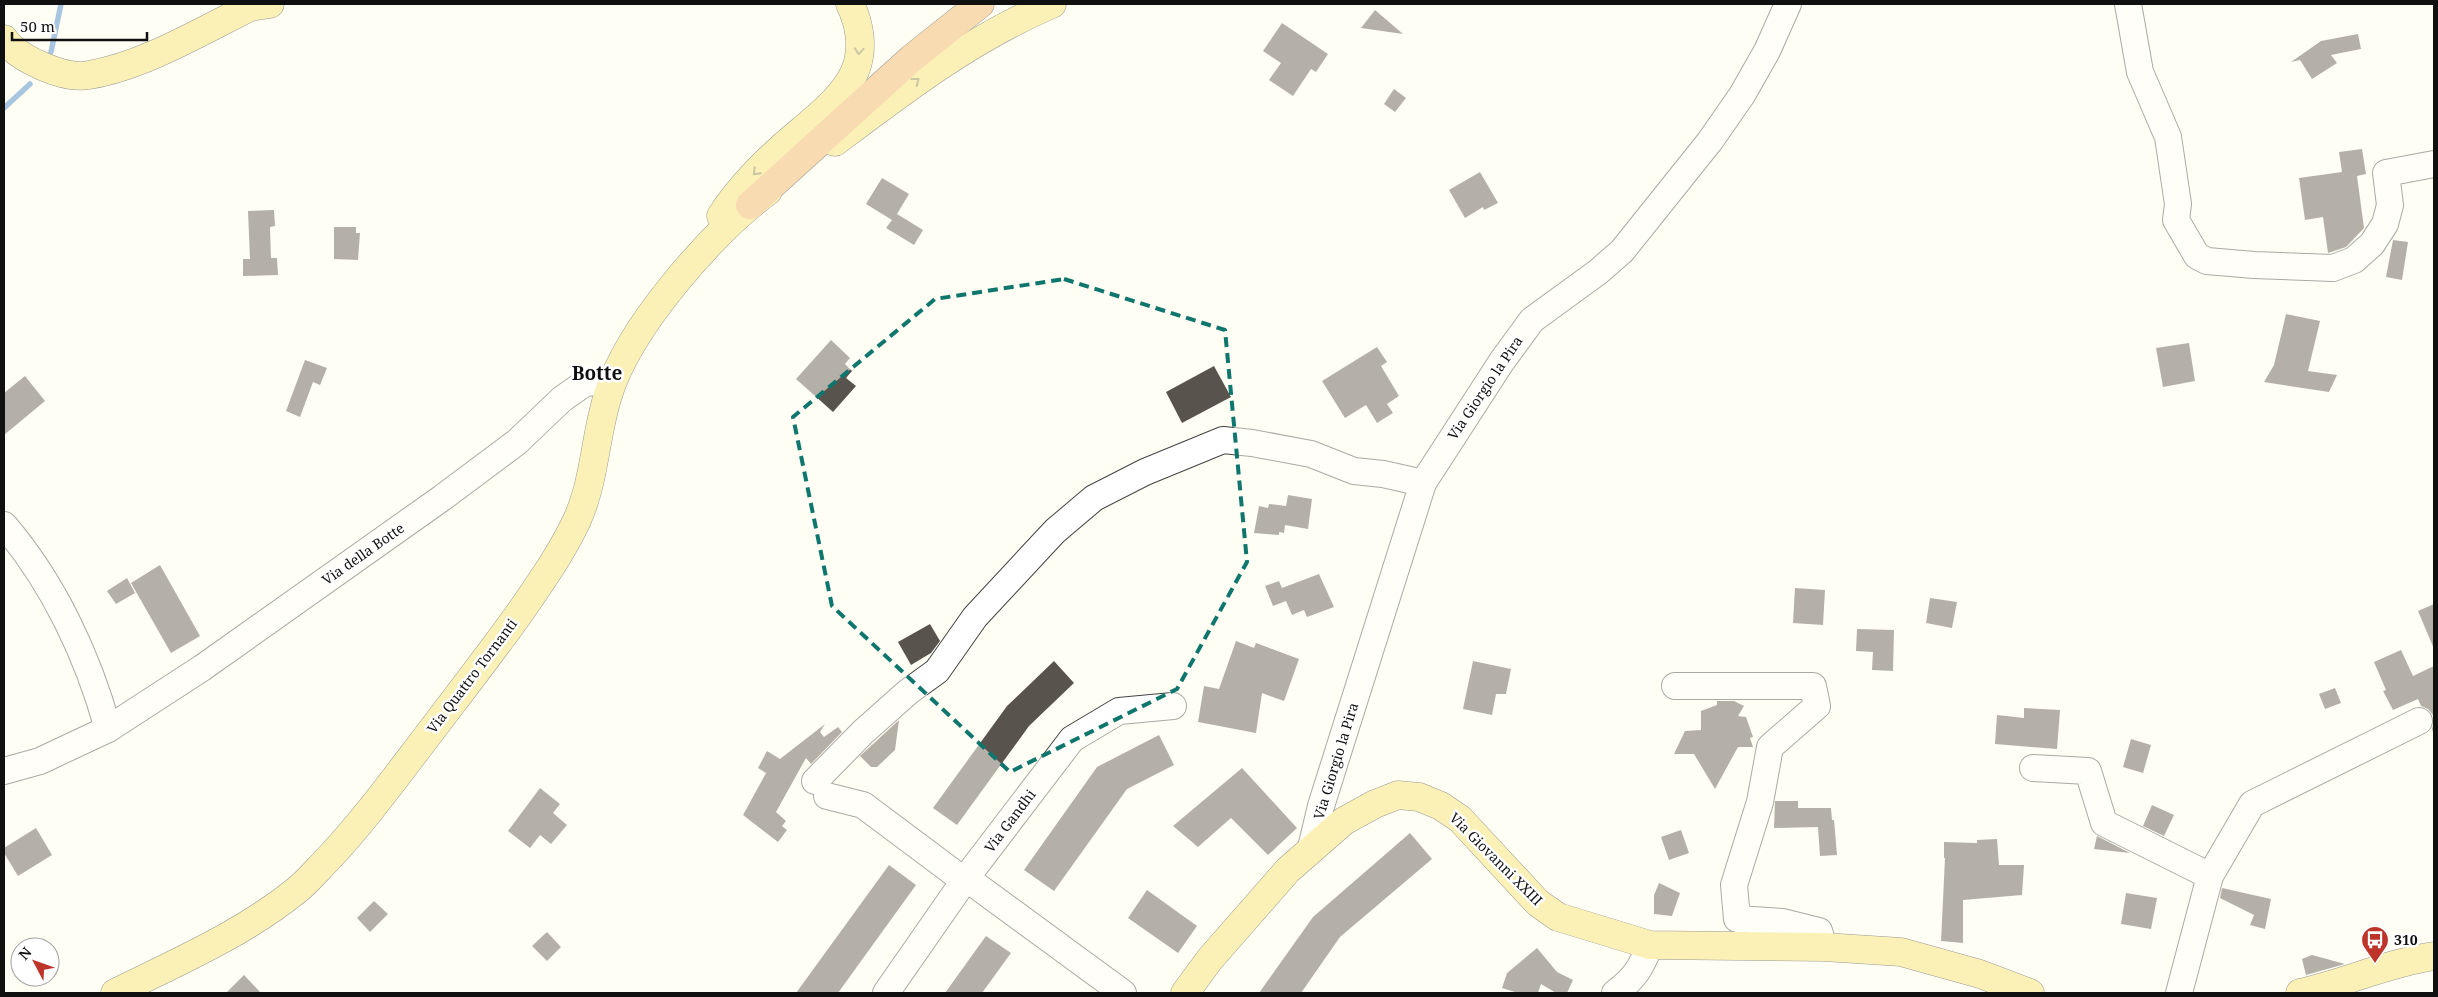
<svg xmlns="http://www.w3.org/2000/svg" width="2438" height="997" font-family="'Noto Serif',serif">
	<rect width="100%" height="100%" fill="#fffef4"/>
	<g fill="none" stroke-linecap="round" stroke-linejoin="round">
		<g stroke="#4284ca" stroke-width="5.5">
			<polyline points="51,52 61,4"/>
			<polyline points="4,108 30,84"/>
		</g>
	</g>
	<g fill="#59534d">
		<polygon points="1375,10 1403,34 1361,28"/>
		<polygon points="1282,23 1328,54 1316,72 1311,69 1293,96 1269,80 1281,63 1263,51"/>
		<polygon points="2358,34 2361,49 2331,55 2337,63 2312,79 2300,60 2291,62 2321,41"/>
		<polygon points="1394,89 1406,98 1395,112 1384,104"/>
		<polygon points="2362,149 2366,174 2357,176 2364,228 2346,247 2328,253 2323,217 2305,220 2299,178 2342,172 2339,152"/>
		<polygon points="1480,172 1498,203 1484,210 1483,207 1465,218 1449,190"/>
		<polygon points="882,178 909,194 897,214 923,230 914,245 886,228 892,220 866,204"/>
		<polygon points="274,210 275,226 270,227 271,258 277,258 278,275 243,276 243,259 250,259 248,211"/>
		<polygon points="334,227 356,227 356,233 360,233 358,260 334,259"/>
		<polygon points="2393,240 2408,242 2402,280 2386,277"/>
		<polygon points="2286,314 2320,321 2308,371 2337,375 2329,392 2264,382 2274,365"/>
		<polygon points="831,340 850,358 845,364 852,371 846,378 856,386 833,412 796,379"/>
		<polygon points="2189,343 2195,381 2163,387 2156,348"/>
		<polygon points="1377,347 1387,362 1381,366 1399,396 1387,404 1393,413 1377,423 1366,405 1345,418 1322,381"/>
		<polygon points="305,360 327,368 320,385 313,382 300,417 286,411"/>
		<polygon points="1214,366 1231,397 1182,423 1166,392"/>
		<polygon points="25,376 45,401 4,435 4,393"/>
		<polygon points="1288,495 1312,499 1308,529 1285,525 1284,533 1279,532 1279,535 1254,533 1259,506 1268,508 1269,504 1286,506"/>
		<polygon points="160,565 200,636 171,653 131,583"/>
		<polygon points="1319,574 1334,607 1307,617 1304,610 1292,615 1286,601 1273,606 1265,586 1279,581 1282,588"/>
		<polygon points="127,578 135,593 116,604 107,591"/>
		<polygon points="1795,588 1825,590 1823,625 1793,623"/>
		<polygon points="1930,598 1957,602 1952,628 1926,623"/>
		<polygon points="2434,604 2434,649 2418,611"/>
		<polygon points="930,624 940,641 931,653 911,665 898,642"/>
		<polygon points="1857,629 1894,630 1893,671 1872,670 1873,652 1856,651"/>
		<polygon points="1236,641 1254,648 1256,643 1299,659 1284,701 1262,693 1256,733 1198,722 1204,686 1219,689"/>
		<polygon points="2401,650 2413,676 2434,666 2434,735 2432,729 2434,722 2433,715 2428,709 2421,706 2418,699 2393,710 2383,691 2386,690 2374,662"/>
		<polygon points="1054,661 1074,683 1029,726 957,825 933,808 1007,706"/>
		<polygon points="1473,661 1511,669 1506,694 1496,694 1492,715 1463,709"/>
		<polygon points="2335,688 2341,703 2325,709 2319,694"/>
		<polygon points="1717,701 1734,701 1744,706 1738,716 1746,717 1753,737 1750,738 1753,747 1738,747 1715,789 1694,754 1674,754 1685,731 1701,730 1701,711 1717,705"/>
		<polygon points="2024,708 2060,710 2057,749 1995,744 1997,715 2024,718"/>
		<polygon points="899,720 895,750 877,767 871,767 860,756"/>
		<polygon points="825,724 820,732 824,737 838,727 842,732 811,764 806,758 776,812 786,821 782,826 787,830 778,842 743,815 766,773 758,768 767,751 780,759"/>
		<polygon points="1159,735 1174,765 1127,789 1054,891 1024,870 1097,767"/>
		<polygon points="2131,739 2151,745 2143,773 2123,767"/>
		<polygon points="1242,768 1297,828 1268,855 1231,818 1198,847 1173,826"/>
		<polygon points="540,788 560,804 553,813 567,825 551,844 540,835 530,848 508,831"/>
		<polygon points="1775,801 1798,801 1798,808 1831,808 1832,820 1834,820 1837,855 1820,856 1818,827 1774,828"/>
		<polygon points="2152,805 2174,815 2164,836 2143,826"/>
		<polygon points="36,828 52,855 18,876 4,853 4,848"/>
		<polygon points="1681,830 1689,853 1669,860 1661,837"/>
		<polygon points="1410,833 1432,859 1340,937 1301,993 1259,993 1313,917"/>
		<polygon points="2097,836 2130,853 2094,849"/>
		<polygon points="1997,839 1999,865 2024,865 2022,895 1963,900 1963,943 1941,941 1945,858 1944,858 1944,842 1977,843 1977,840"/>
		<polygon points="889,865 916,885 838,993 796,993"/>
		<polygon points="1659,883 1680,893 1672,916 1654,914 1654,895"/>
		<polygon points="2222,888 2271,899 2265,929 2250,925 2254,915 2220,898"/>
		<polygon points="1147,890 1197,926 1178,953 1128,918"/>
		<polygon points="2126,893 2157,898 2151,929 2121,924"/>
		<polygon points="374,901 388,914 370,932 357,918"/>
		<polygon points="547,932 561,947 547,961 532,946"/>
		<polygon points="986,936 1011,953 982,993 945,993"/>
		<polygon points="1537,948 1557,972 1573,980 1567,993 1556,993 1541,984 1538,993 1518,993 1502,988 1507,973"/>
		<polygon points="2312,955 2345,964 2306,975 2302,959"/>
		<polygon points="244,975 261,993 226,993"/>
	</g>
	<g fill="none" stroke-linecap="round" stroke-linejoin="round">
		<defs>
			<g id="minor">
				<polyline points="2128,4 2140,72 2168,137 2178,204 2176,220 2197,256 2207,261 2254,265 2333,268 2354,260 2372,244 2385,224 2390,205 2386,173 2434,164"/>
				<path d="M4,525C53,582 88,656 108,729"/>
				<polyline points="1675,686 1813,686 1817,706 1770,747 1760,802 1734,885 1737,919 1783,922 1819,931 1824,947"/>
				<polyline points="2033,768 2088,771 2104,823 2210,876"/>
				<polyline points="4,771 40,761 108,729 202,668 442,498 517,442 562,399 585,383 613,380"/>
				<polyline points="815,781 863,732 908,692 937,671 975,617 1055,531 1094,498 1145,472 1223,440 1252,443 1311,454 1354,471 1383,474 1423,483"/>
				<polyline points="827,796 863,805 958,876 966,878 1123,993"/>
				<polyline points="1311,848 1321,806 1423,483 1502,361 1532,320 1598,272 1622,251 1710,141 1742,95 1767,51 1788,4"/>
				<polyline points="886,993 966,878 1072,739 1119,711 1173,706"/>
				<path d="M1615,993C1635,978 1641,968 1650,945"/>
				<polyline points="2179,993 2210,876 2252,804 2419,721"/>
			</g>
			<g id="major">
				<path d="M4,39C18,59 65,80 89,75C143,66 200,32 250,7L270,4"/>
				<path d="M835,142C904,90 972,38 1052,4"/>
				<path d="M721,216C737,191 757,170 779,150C802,128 843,101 855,71C864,49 860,24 850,4"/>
				<path d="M115,993C177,962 243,934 297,890C308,881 317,870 327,860C364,821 395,778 428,735C459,694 491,653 521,611C541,582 562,552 577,520C595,480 595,436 608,395C629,327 711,234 768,191"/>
				<polyline points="1185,993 1210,959 1288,870 1344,821 1375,804 1398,795 1419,797 1441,806 1460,819 1538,903 1558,917 1650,945 1824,947 1901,952 1980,974 2030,993"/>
				<path d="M2300,993C2345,983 2388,963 2434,956"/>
			</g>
			<polyline id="highway" points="750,205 912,58 980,4"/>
		</defs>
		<use href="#minor" stroke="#434343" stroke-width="28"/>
		<use href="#major" stroke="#212121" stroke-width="29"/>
		<use href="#highway" stroke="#212121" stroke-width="29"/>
		<use href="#minor" stroke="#fff" stroke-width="26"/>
		<use href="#major" stroke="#f5e36e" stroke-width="28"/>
		<use href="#highway" stroke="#f0b260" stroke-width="28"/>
	</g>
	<defs><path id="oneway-chevron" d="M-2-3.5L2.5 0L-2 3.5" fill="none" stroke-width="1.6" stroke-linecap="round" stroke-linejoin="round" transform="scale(1.25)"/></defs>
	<g stroke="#8e8444">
		<use href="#oneway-chevron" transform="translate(859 51) rotate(94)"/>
		<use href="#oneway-chevron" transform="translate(916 81) rotate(-37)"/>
		<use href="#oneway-chevron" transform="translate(756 172) rotate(135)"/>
	</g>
	<path d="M0 0H2438V997H0ZM1064,279L1225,330L1247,562L1177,689L1010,772L832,606L793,417L935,299Z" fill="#fffef4" fill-opacity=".55" fill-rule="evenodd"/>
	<path fill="none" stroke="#0f766e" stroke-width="4" stroke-dasharray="10 6" stroke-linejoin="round" d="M1064,279L1225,330L1247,562L1177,689L1010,772L832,606L793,417L935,299Z"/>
	<defs>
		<symbol id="bus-pin" viewBox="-11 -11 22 30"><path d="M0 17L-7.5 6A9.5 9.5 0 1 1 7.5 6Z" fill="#be342a" stroke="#fff"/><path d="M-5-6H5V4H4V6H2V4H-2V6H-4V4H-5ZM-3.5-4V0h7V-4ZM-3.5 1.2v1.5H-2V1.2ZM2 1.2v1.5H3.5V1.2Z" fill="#fff"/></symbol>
	</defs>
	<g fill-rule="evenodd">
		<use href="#bus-pin" x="2359" y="924" width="32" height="43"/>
	</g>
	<g text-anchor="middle" stroke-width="5" stroke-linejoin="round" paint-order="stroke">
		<g font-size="14" fill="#101010" stroke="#fff">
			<text transform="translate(1485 388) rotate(-56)" y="5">Via Giorgio la Pira</text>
			<text transform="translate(363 554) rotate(-35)" y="5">Via della Botte</text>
			<text transform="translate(472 676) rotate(-53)" y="5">Via Quattro Tornanti</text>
			<text transform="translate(1336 761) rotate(-73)" y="5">Via Giorgio la Pira</text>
			<text transform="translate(1010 821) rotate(-53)" y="5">Via Gandhi</text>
			<text transform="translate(1496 859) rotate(45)" y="5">Via Giovanni XXIII</text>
		</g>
		<g font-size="14" font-weight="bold" fill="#101010" stroke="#fff" text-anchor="start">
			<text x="2394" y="945">310</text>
		</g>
		<g font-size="19" font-weight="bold" fill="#101010" stroke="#fff">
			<text x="597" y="380">Botte</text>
		</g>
	</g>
	<rect width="2438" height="997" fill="none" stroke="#101010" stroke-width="10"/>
	<g transform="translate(35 962) rotate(311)"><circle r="24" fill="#ffffff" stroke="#9f9f9f"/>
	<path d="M0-4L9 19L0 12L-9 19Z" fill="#be342a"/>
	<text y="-8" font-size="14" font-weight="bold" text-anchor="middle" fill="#101010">N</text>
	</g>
	<path d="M12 32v8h135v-8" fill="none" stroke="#101010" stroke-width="2.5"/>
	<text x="20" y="32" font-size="15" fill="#101010" stroke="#ffffff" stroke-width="4" paint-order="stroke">50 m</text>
</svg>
